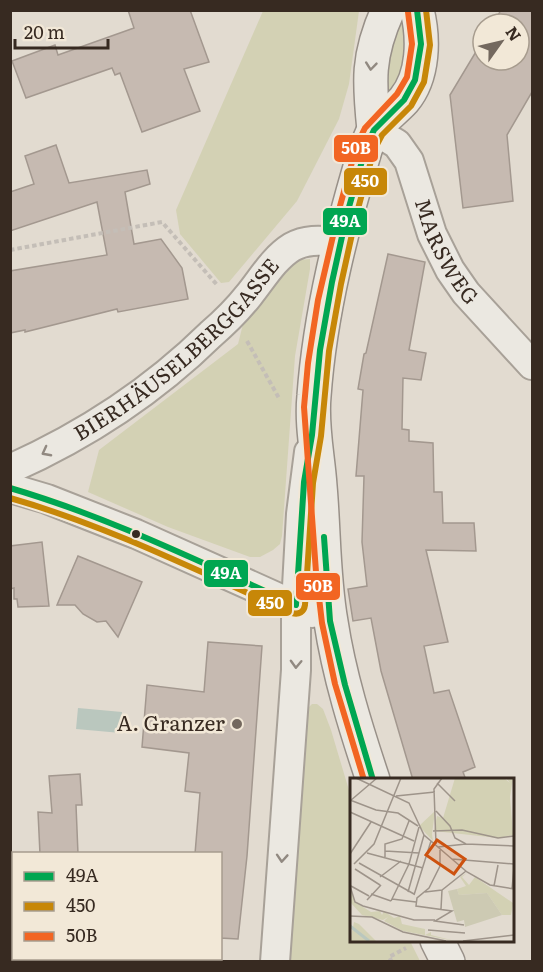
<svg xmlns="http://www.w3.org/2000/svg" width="543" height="972" font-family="Literata,serif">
	<rect width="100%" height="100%" fill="#e2dbd0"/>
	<g fill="#d3d1b4">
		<polygon points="263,11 359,11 349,84 339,119 297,201 229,282 221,283 180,234 176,210"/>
		<polygon points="403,11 411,42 397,95 379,91 378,83"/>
		<polygon points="310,259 310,269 295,356 282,536 280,544 273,550 260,557 250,557 168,527 88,492 99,450 238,344 244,320 298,260"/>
		<polygon points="312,704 317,704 323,709 331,730 351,797 351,940 410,941 420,961 287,962 307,709"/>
	</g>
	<polygon fill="#bac7be" points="78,708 122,712 121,733 76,729"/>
	<g fill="#c6bab1" stroke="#a3988f" stroke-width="1.5">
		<polygon points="128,10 190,10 209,62 184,69 200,111 142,132 120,73 115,75 112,68 26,98 12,61 55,45 58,55 134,28"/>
		<polygon points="501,10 532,10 532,92 507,135 513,201 463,208 450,95 483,40 483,60 519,60 519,24 493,24"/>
		<polygon points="56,145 69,183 147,170 150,184 125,192 134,244 161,239 182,268 188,299 118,312 117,309 25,332 25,330 10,333 10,271 107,255 97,202 10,231 10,192 34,184 25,156"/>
		<polygon points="388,254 425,262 409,350 426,353 421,380 403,378 402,429 409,430 409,441 433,443 434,492 442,492 443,523 474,523 476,551 426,550 448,642 424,646 434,693 449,690 475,767 463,772 466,780 413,780 381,671 371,618 353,621 348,589 367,586 362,542 364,476 356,476 363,390 358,389 364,354 366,353"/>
		<polygon points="42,542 49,606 18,607 17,599 14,599 14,588 10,589 10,546"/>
		<polygon points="78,556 142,582 118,637 106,621 97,622 83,614 75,605 57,605"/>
		<polygon points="208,642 262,646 247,856 238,939 220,938 220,854 195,854 200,793 185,791 189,753 142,747 147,685 204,692"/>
		<polygon points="80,774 82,805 76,805 78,854 40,854 38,812 52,813 49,776"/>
	</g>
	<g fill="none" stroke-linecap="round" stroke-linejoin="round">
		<defs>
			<g id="street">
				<path id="s1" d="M374,130L397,144L409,161L432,234L450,270L466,293L532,365"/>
				<path id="s2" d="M10,469C84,436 153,391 211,334C225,322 238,309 249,295C262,279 274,258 292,247C308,238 324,241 341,242"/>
				<polyline points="10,488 47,499 136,534 312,613"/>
				<polyline points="275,962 296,670 296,605 301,514 309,452"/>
			</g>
			<g id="secondary">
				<path d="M374,130C369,82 367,56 388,10"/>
				<path d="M373,780C356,729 339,675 331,622C323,577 324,531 320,486C318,456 311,426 314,396C320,312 342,227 366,147C369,142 371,135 374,130C382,119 395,110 404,100C424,76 424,38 417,10"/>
				<polyline points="437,940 448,962"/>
			</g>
		</defs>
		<use href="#street" stroke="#a8a198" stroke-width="32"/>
		<use href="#secondary" stroke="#989088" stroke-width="36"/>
		<g stroke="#c4beb7" stroke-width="4" stroke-dasharray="4.5 3" stroke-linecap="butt">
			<polyline points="10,250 162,222 218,286"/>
			<polyline points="247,341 280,400"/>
			<polyline points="392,962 389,957 406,948"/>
		</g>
		<use href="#street" stroke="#ebe8e1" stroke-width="28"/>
		<use href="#secondary" stroke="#ebe8e1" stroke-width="33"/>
		<defs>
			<g id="bus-1">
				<path d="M10,488C109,517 202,563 296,605L304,482L312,435L320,350L332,282L347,214L366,147L374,130L404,100L415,80L421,44L417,10"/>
				<polyline points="324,537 330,621 345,685 373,780"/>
			</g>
			<path id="bus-2" d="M10,498C108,526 200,572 292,613C299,615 304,612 305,605L313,483L321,436L329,351L341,284L356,216L374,150L382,135L411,106L424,82L430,45L426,10"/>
			<polyline id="bus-3" points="364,780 335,684 322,623 316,572 304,407 308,363 318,300 340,206 357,144 365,128 397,94 407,77 412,44 408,12"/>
		</defs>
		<use href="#bus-1" stroke="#f2e8d7" stroke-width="10"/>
		<use href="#bus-2" stroke="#f2e8d7" stroke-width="10"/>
		<use href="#bus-3" stroke="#f2e8d7" stroke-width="10"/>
		<use href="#bus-1" stroke="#00a651" stroke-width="6"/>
		<use href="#bus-2" stroke="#c78708" stroke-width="6"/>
		<use href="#bus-3" stroke="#f26522" stroke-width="6"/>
	</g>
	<defs><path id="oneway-chevron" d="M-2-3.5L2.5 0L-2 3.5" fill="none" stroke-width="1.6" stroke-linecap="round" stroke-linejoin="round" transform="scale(1.5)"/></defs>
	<g stroke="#918981">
		<use href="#oneway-chevron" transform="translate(371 66) rotate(96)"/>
		<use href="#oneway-chevron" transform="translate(46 452) rotate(152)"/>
		<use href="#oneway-chevron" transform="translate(296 664) rotate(92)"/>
		<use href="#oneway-chevron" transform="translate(282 858) rotate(94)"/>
	</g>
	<circle fill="#372a21" stroke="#f2e8d7" stroke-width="2" cx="136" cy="534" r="5"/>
	<circle fill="#73685e" stroke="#f2e8d7" stroke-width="2" cx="237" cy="724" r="6"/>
	<g text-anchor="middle" stroke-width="5" stroke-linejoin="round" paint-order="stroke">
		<g font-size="21" fill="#372a21" stroke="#f2e8d7">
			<text dy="7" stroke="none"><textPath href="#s1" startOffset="146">MARSWEG</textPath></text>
			<text dy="7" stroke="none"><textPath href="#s2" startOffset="207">BIERHÄUSELBERGGASSE</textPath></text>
		</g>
		<g font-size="21" fill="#372a21" stroke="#f2e8d7" text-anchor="end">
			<text x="225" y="731">A. Granzer</text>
		</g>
	</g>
	<g transform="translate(350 778)">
		<rect width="164" height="164" fill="#e2dbd0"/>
		<path d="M105,0H154L160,5L156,0H163L160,19L163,57L148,60L84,53L87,38L93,40ZM85,33L82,56L83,63L69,48ZM117,95L112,99L119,107L125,99L163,125L161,137H152L137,115L109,117L107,111L116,108L110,99ZM0,109L5,124L21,134L30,133L32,137L34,133L44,140L50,138L52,146L75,151V157L81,154V157L105,163L53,153L34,143L38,139L33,142L12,137L0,124ZM4,144L9,146L26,163H0Z" fill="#d3d1b4"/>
		<path d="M107,111L109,117L137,115L152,137L115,149L114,142L107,144L98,113Z" fill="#cdcab3"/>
		<path fill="none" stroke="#bac7be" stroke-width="3" d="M0,148L19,163"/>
		<path fill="none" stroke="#9e948a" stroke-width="1.5" d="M6,0L59,25L74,57L117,94L140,107L164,111M87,5L105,23M46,18L85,14M0,22L26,32L48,35L68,48M0,23L27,0M86,33L100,48L105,60L116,66L164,68M0,34L64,63M83,53L112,52L148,60L164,58M86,66L84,11L92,0M88,69L116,66M90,72V88L79,110L67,120L66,128L102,133L85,143L114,147M35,73L69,75M17,75L73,90M0,76L21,44M35,79V66L52,61L59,43M102,81L164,86M9,85L64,116M4,86L24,66L51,0M5,91L30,107M30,99L51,83M0,108L5,124L13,128L64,142H85M1,108L19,118M144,108L148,87M162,111L164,90M58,114L74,57M75,114L92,112L116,93M21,116L41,123M64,117L81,63M42,121L66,124M17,122L31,107M41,123L59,86L69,49M91,131L92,112M0,138L22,139L53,154L96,163M78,152L115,155M113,163L164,157"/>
		<path fill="#cd520f" fill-opacity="0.15" stroke="#cd520f" stroke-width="3" d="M87,62L115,81L104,96L76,77Z"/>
		<rect width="164" height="164" fill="none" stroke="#372a21" stroke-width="3"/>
	</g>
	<g stroke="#f2e8d7" stroke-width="2">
		<rect x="333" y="134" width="46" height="29" rx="6" fill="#f26522"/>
		<rect x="343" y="167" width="45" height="29" rx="6" fill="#c78708"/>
		<rect x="322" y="207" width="46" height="29" rx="6" fill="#00a651"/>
		<rect x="203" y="559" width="46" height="29" rx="6" fill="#00a651"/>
		<rect x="295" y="572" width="46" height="29" rx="6" fill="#f26522"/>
		<rect x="247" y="589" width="46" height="28" rx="6" fill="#c78708"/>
	</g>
	<g font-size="16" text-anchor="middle" font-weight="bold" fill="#fff">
		<text x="356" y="154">50B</text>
		<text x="365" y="187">450</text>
		<text x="345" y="227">49A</text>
		<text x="226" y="579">49A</text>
		<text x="318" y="592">50B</text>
		<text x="270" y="609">450</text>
	</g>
	<rect width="543" height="972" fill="none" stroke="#372a21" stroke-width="24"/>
	<rect x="12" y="852" width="210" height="108" fill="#f2e8d7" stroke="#a79c8e" stroke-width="1.5"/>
	<rect x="24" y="872" width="30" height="9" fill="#00a651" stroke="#a79c8e" stroke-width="1.5"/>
	<text x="66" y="882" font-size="18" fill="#372a21">49A</text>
	<rect x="24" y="902" width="30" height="9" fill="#c78708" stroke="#a79c8e" stroke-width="1.5"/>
	<text x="66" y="912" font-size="18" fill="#372a21">450</text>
	<rect x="24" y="932" width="30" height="9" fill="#f26522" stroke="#a79c8e" stroke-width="1.5"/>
	<text x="66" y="942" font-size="18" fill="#372a21">50B</text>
	<g transform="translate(501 42) rotate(56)"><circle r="28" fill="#f2e8d7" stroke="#a79c8e" stroke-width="1.5"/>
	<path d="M0-4.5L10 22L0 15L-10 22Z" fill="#73685e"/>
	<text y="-9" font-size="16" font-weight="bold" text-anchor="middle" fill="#372a21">N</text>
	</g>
	<path d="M15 39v9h93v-9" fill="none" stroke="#372a21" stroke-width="3"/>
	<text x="24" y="39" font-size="18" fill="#372a21" stroke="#f2e8d7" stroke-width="4.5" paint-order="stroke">20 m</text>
</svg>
